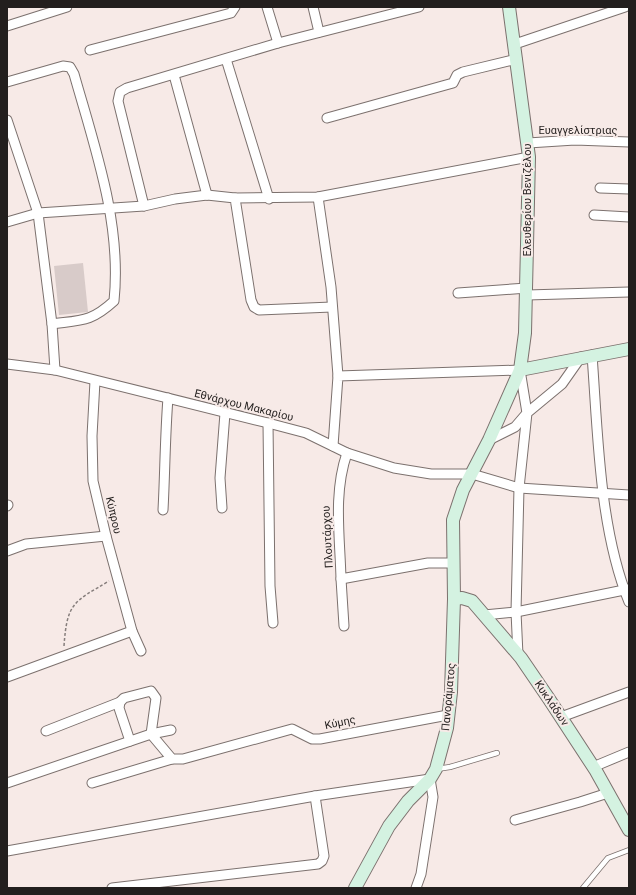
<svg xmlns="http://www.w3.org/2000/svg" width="636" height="895" font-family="Roboto,sans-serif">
	<rect width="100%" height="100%" fill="#f7eae7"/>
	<polygon fill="#d8cbc9" points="83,263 88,312 59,315 54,266"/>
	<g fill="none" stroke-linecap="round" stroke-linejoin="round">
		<defs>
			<g id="lane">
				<polyline points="437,769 450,767 497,753"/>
				<polyline points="583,888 608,858 629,850"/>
			</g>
			<g id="street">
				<polyline points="267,7 278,43 419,7"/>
				<polyline points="313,7 319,32"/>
				<polyline points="7,26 67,7"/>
				<polyline points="515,44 625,7"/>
				<polyline points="90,50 231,13 235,7"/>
				<polyline points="226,59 269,199"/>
				<polyline points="174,75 207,195"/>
				<path d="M7,82L63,66L70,67L74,74C95,148 122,224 114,301C91,322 82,320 52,324"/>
				<polyline points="327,118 453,83 457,75 463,72 517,59"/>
				<polyline points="7,120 38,213 52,324 55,370"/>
				<polyline points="528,143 575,140 629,142"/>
				<polyline points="600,188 629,189"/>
				<polyline points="318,197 331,287 338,376"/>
				<polyline points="235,198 318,197 529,157"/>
				<polyline points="144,206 118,101 120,92 127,88 278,43"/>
				<polyline points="594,215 629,217"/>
				<polyline points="7,222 38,213 144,206 175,199 207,195 235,198 251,300 254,307 259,310 332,307"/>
				<polyline points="458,293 527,288"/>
				<polyline points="527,295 629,292"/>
				<path d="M592,355C598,434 599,528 629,602"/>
				<polyline points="7,364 55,370 268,423 306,433 347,453 394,468 431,474 472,474 519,488 629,495"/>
				<polyline points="95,381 92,436 93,481 106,536 132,631 141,651"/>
				<polyline points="268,423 270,586 273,623"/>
				<polyline points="333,446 338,376 520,370 527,413 515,427 489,440"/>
				<path d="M347,453C333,494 340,536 341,579L428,563H453"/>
				<polyline points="7,506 8,505"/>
				<polyline points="222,508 220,478 225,413"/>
				<path d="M163,510C165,473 165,436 168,398"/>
				<polyline points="7,551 26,544 106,536"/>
				<polyline points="341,579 344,626"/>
				<polyline points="484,615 516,612 629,589"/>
				<polyline points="518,655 516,612 519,488 527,413 562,384 581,357"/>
				<polyline points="7,677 132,631"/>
				<polyline points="120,702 119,708 130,741"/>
				<polyline points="561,717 629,692"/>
				<polyline points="46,731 120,702 124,698 151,691 156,698 151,734 172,759 183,759 292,729 312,739 320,739 448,715"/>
				<polyline points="593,767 629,752"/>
				<polyline points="7,783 151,734 171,730"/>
				<polyline points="92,783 172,759"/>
				<polyline points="515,820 580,802 608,793"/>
				<polyline points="7,851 315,796 430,779 433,797 421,874 416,888"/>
				<polyline points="112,888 318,864 322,861 324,856 315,796"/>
			</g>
			<g id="secondary">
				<polyline points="520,370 629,349"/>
				<polyline points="454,599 462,598 472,601 521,658 549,699 596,771 629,830"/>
				<polyline points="355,888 389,826 408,801 430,779 436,769 447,728 451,692 454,599 453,520 463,490 489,440 520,370 525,333 529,157 509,7"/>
			</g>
		</defs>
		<use href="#lane" stroke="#7c716e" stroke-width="6"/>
		<use href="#street" stroke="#7c716e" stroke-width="11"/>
		<use href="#secondary" stroke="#7c716e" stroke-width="14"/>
		<path stroke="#867e7c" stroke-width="1.5" stroke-dasharray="3 2" stroke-linecap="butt" d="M64,646C67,602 74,602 109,581"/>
		<use href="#lane" stroke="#fff" stroke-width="4.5"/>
		<use href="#street" stroke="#fff" stroke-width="9"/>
		<use href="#secondary" stroke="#d4f2e1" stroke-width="12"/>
	</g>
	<g text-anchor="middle" stroke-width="4" stroke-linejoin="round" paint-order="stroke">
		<g font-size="11" fill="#231f1e" stroke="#f7eae7">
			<text x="578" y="134">Ευαγγελίστριας</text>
			<text transform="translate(527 200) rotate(-90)" y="4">Ελευθερίου Βενιζέλου</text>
			<text transform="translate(244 405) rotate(14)" y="4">Εθνάρχου Μακαρίου</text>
			<text transform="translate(114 515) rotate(77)" y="4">Κύπρου</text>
			<text transform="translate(327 537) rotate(-93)" y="4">Πλουτάρχου</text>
			<text transform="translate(448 697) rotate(-85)" y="4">Πανοράματος</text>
			<text transform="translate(552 703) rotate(56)" y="4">Κυκλάδων</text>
			<text transform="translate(340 722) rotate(-12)" y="4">Κύμης</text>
		</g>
	</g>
	<rect width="636" height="895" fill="none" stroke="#231f1e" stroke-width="16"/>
</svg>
